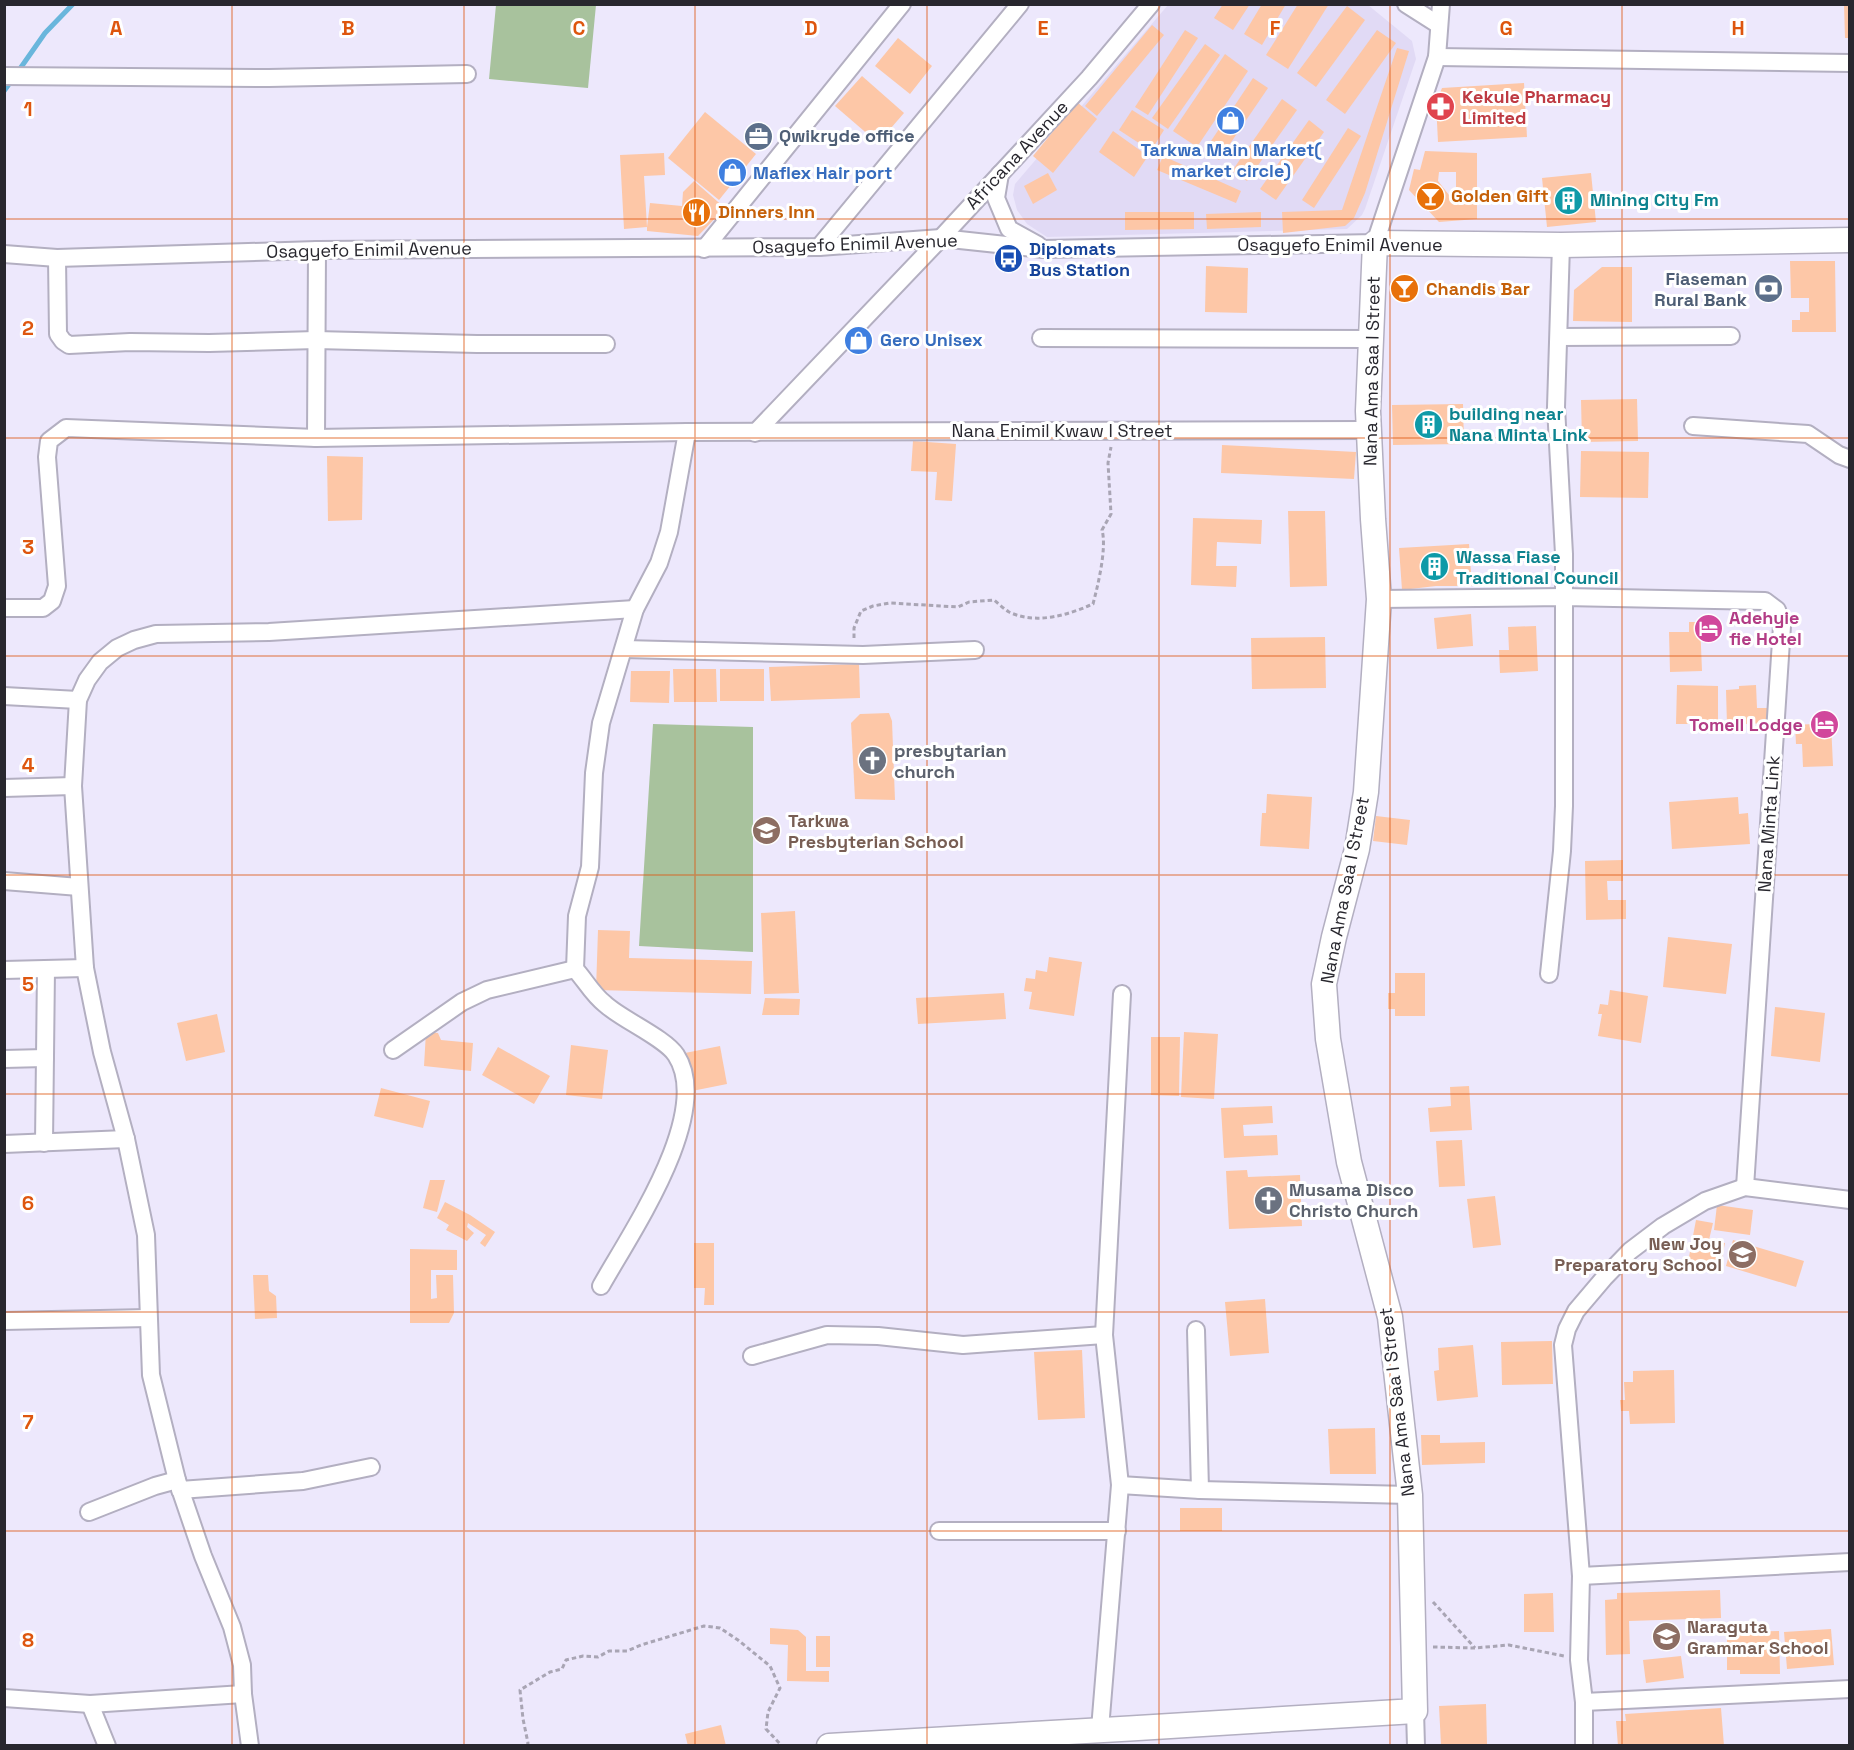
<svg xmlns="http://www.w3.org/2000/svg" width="1854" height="1750" font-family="'Space Grotesk',sans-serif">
	<rect width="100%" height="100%" fill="#ede8fc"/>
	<polygon fill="#e1daf5" points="1168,5 1368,5 1412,41 1416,59 1365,209 1362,215 1347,229 1047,237 1027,224 1017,210 1013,195 1015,184"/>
	<g fill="#a8c29d">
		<polygon points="496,5 596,5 588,88 489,79"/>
		<polygon points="653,724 753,727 753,952 639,946"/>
	</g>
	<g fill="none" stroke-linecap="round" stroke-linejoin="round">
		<g stroke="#69b6dc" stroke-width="5">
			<polyline points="17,73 45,33 73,4"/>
			<polyline points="4,91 12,80"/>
		</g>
	</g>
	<g fill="#fdc7a7" fill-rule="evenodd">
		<polygon points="1223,4 1250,4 1233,30 1214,18"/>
		<polygon points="1262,4 1286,4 1262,45 1244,34"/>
		<polygon points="1298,4 1329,4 1288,69 1266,55"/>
		<polygon points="1844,4 1850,4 1850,38 1845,38"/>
		<polygon points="1347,6 1365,20 1316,87 1297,73"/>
		<polygon points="1152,25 1164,35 1097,116 1085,106"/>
		<polygon points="1185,30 1198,38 1148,115 1135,107"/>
		<polygon points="1377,30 1396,43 1345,114 1326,100"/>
		<polygon points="898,38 932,66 910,94 875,66"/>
		<polygon points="1205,44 1220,55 1168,129 1152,118"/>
		<polygon points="1397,48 1409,51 1365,193 1354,218 1345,226 1283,233 1282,212 1342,210"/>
		<polygon points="1225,54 1248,71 1197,147 1173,131"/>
		<polygon points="862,76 904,113 878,143 835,106"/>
		<polygon points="1253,78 1268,88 1219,160 1205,150"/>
		<polygon points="1524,83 1527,137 1438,142 1436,103 1442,88"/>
		<polygon points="1282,99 1297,110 1247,181 1232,171"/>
		<polygon points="1077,102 1097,119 1053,173 1033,156"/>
		<polygon points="1132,110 1164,130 1151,151 1119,130"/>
		<polygon points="705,112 756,154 719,200 668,158"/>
		<polygon points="1309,120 1324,132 1276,200 1260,189"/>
		<polygon points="1348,128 1361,136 1314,208 1302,200"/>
		<polygon points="1113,131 1148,156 1134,177 1099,152"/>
		<path d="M1425,151L1477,153V219L1439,222L1409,190L1414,169L1420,170ZM1439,172H1456V195H1449L1438,181Z"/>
		<polygon points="664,153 665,175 644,176 647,227 650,203 682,206 683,192 694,181 725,208 698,236 647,231 647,227 624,229 620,155"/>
		<polygon points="1163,156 1241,191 1236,203 1157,170"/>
		<polygon points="1048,173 1057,190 1033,204 1024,186"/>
		<polygon points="1591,173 1596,222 1547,227 1542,178"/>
		<polygon points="1125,212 1194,212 1194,229 1125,230"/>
		<polygon points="1261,212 1261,227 1207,229 1206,214"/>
		<polygon points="1790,261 1835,261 1836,332 1792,332 1792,320 1800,320 1800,312 1809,312 1809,298 1791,298"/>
		<polygon points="1206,266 1248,268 1247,313 1205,312"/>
		<polygon points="1602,267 1632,267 1632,322 1573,321 1574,290"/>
		<polygon points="1637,399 1638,441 1582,442 1581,400"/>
		<polygon points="1463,404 1464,444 1393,445 1392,405"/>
		<polygon points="913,441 956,444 952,501 935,500 937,472 911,471"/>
		<polygon points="1222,445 1356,452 1354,479 1221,473"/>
		<polygon points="1581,451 1649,452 1648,498 1580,497"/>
		<polygon points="327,456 363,457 362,520 328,521"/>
		<polygon points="1288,511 1325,511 1327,586 1290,587"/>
		<polygon points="1193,518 1262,520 1261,544 1217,542 1216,566 1237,566 1236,587 1191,585"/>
		<polygon points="1469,544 1472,586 1436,586 1402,590 1399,548"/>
		<polygon points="1471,614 1473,646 1437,649 1434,618"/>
		<polygon points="1689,622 1700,622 1702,671 1670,672 1669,632 1689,632"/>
		<polygon points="1536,626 1538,671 1500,673 1499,650 1509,650 1508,627"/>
		<polygon points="1325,637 1326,688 1252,689 1251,638"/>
		<polygon points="859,664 860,698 771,701 769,667"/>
		<polygon points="673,669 716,669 717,702 674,702"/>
		<rect x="720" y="669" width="44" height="32"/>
		<polygon points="631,671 670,671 669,703 630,702"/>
		<polygon points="1677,685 1718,686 1718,724 1676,724"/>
		<polygon points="1756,685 1757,708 1767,708 1767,723 1727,725 1726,690 1739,689 1739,686"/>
		<polygon points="889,713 892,721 895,800 855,799 851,723 860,714"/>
		<polygon points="1831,723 1833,766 1803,767 1802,744 1796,744 1795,725"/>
		<polygon points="1267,794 1312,797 1309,849 1260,846 1262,813 1266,813"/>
		<polygon points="1738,797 1739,814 1748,813 1750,844 1672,849 1669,802"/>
		<polygon points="1376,816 1410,820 1407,845 1373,841"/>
		<polygon points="1623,860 1623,881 1607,881 1608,900 1626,900 1626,919 1586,920 1585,861"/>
		<polygon points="795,911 799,993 764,994 761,913"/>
		<polygon points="598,930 630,931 629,958 752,961 751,994 596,990"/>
		<polygon points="1668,937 1732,944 1726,994 1663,987"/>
		<polygon points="1049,957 1082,962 1074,1016 1029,1009 1032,992 1024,991 1026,978 1035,979 1036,970 1047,972"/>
		<polygon points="1395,973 1425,973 1425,1016 1395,1016 1395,1009 1388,1009 1388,993 1395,993"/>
		<polygon points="1610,990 1648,996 1641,1043 1598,1036 1602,1014 1598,1014 1600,1004 1608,1005"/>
		<polygon points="1004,993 1006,1019 918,1024 916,998"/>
		<polygon points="765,998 800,999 799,1015 762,1015"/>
		<polygon points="1775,1007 1825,1013 1820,1062 1771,1056"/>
		<polygon points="217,1014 225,1052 186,1061 177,1023"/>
		<polygon points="426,1032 438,1033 441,1040 473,1043 471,1071 424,1066"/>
		<polygon points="1184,1032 1218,1034 1214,1099 1181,1097"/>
		<polygon points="1151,1037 1180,1037 1179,1096 1151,1095"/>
		<polygon points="571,1045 608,1050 602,1099 566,1095"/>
		<polygon points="720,1046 727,1084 692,1091 685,1053"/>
		<polygon points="498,1047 550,1076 534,1104 482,1075"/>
		<polygon points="1469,1086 1472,1130 1430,1132 1428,1108 1451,1106 1450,1087"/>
		<polygon points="381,1088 430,1101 423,1128 374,1116"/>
		<polygon points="1272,1106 1273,1123 1243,1125 1244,1136 1277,1135 1278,1155 1224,1158 1221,1108"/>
		<polygon points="1462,1140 1465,1186 1439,1187 1436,1141"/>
		<polygon points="1247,1170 1248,1177 1300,1175 1302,1226 1229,1229 1226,1171"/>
		<polygon points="430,1180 445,1180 437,1212 423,1208"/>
		<polygon points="1495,1196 1501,1245 1473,1248 1467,1199"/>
		<polygon points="445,1202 470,1215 495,1232 485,1247 480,1243 486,1235 468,1223 467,1227 474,1233 467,1241 446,1230 449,1225 437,1218"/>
		<polygon points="1717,1205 1753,1210 1750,1235 1714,1230"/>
		<polygon points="1696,1220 1713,1223 1709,1240 1725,1243 1720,1268 1688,1262"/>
		<polygon points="1733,1240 1804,1261 1796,1287 1726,1266"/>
		<polygon points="694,1243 714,1243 714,1305 704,1305 705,1288 694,1288"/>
		<polygon points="410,1249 457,1250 457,1270 431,1270 431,1299 437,1298 436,1275 453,1275 454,1313 449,1323 410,1323"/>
		<polygon points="253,1275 268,1275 269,1291 276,1296 277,1318 255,1319"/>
		<polygon points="1265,1299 1269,1353 1230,1356 1225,1302"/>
		<polygon points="1552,1341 1553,1384 1502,1385 1501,1342"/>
		<polygon points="1473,1345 1478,1397 1437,1401 1434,1371 1439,1370 1438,1348"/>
		<polygon points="1082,1350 1085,1418 1038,1420 1034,1352"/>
		<polygon points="1674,1370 1675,1423 1630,1424 1629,1411 1621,1411 1620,1400 1625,1400 1624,1382 1633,1382 1633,1371"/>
		<polygon points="1375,1428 1376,1474 1330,1474 1328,1429"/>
		<polygon points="1421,1435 1440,1435 1440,1443 1485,1442 1485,1463 1422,1465"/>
		<rect x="1180" y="1508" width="42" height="23"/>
		<polygon points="1720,1590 1721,1618 1629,1621 1630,1654 1606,1655 1605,1600 1617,1599 1617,1593"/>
		<polygon points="1553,1593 1554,1632 1524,1632 1524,1594"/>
		<polygon points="770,1628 798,1630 806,1637 806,1671 829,1671 829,1682 787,1681 788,1645 770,1644"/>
		<polygon points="1831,1629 1834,1665 1787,1669 1784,1632"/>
		<polygon points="1779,1631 1780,1674 1740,1674 1740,1670 1727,1670 1727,1636 1737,1636 1736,1632"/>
		<rect x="816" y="1636" width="14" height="31"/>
		<polygon points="1681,1656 1684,1678 1646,1683 1643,1660"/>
		<polygon points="1486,1704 1487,1744 1441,1745 1439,1706"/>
		<polygon points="1721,1708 1724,1746 1618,1746 1616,1721 1626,1721 1625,1714"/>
		<polygon points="721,1725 726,1746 688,1746 685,1734"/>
	</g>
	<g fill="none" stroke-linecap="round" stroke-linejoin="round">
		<defs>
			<g id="street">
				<polyline points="1406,4 1439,25"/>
				<polyline points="1437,57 1850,63"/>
				<polyline points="4,76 269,78 467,74"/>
				<polyline points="1000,174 996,198 1009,229 1038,245"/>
				<polyline points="819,247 1020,4"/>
				<polyline points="704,249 902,4"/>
				<polyline points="4,254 57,258 317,250 819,247 941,238 1043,249 1375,243 1437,57 1441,4"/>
				<polyline points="57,258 58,334 63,341 69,345 130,342 209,343 316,340 477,344 606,344"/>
				<polyline points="1559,337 1731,336"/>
				<polyline points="1041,338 1370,339"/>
				<polyline points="1693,426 1808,434 1839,455 1850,459"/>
				<polyline points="755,433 941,238 1089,78 1151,4"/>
				<polyline points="316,438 317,250"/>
				<polyline points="1379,599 1564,597 1765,601 1777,610 1782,626 1745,1187"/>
				<polyline points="4,608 43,608 52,601 57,586 47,457 49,441 66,428 316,438 687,432 1368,430"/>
				<polyline points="624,649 863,655 975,650"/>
				<polyline points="4,696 78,700"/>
				<polyline points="4,788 73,786"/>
				<polyline points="4,881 79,887"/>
				<polyline points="4,970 85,968"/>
				<polyline points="1549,974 1562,851 1564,806 1564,554 1556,407 1561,245"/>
				<polyline points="393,1050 462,1002 487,990 575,969"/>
				<polyline points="4,1059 45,1058"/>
				<polyline points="44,1143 46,969"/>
				<polyline points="4,1144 126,1139"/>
				<polyline points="1850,1200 1745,1187 1705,1201 1663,1226 1630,1251 1604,1278 1576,1311 1567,1329 1563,1345 1581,1576 1850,1562"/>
				<path d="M601,1286C630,1234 714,1113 676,1055C665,1038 621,1019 605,1004C593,995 585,980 575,969L577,916L590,867L594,773L601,723L635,609L659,563L669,532L687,432"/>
				<polyline points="4,1321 148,1318"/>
				<polyline points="1196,1330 1200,1490"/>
				<polyline points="752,1356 827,1335 878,1336 963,1345 1104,1335"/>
				<polyline points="1120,1485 1200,1490 1410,1495"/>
				<polyline points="180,1490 303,1481 371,1467"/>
				<polyline points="89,1512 155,1486 177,1480"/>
				<polyline points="939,1531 1117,1531"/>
				<polyline points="1581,1576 1579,1660 1584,1702 1850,1689"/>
				<polyline points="4,1698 90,1704 243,1694"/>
				<polyline points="90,1704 107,1746"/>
				<polyline points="1415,1711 1416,1746"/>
				<polyline points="1100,1729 1120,1485 1104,1335 1122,994"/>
				<polyline points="250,1746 243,1694 242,1665 232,1627 203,1556 177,1480 151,1375 146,1235 126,1139 102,1052 85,968 73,786 78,700 87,680 100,662 117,648 134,640 156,634 269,632 635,609"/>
				<polyline points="1584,1746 1584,1702"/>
			</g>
			<path id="secondary" d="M829,1746C1024,1736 1220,1722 1415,1711L1410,1495L1390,1317L1349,1162L1328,1039L1324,984L1334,937L1357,849L1366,792L1374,674L1379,599L1373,519L1368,411L1375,243L1561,245L1850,240"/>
		</defs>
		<use href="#street" stroke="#b3afc1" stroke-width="20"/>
		<use href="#secondary" stroke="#b3afc1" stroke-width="27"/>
		<g stroke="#a9a5b4" stroke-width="3" stroke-dasharray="4.5 3" stroke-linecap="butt">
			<path d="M854,638V628L861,611L873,606L890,603L958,607L969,602L994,600C999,604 1004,609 1009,612C1036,625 1068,615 1093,604C1098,585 1107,548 1102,530L1111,514L1108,463L1111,447"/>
			<polyline points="1433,1602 1475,1648"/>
			<polyline points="1433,1647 1475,1648 1509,1645 1564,1656"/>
			<polyline points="527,1746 528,1743 523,1719 520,1690 550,1672 562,1669 566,1660 583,1656 598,1657 609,1651 627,1651 641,1645 704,1626 720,1628 738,1640 770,1666 780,1688 768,1712 766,1729 782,1746"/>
		</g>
		<use href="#street" stroke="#fff" stroke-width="16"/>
		<use href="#secondary" stroke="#fff" stroke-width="24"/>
	</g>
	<path fill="none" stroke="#de560e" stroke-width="1.5" stroke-opacity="0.55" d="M232,4V1746M464,4V1746M695,4V1746M927,4V1746M1159,4V1746M1390,4V1746M1622,4V1746M4,219H1850M4,438H1850M4,656H1850M4,875H1850M4,1094H1850M4,1312H1850M4,1531H1850"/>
	<defs>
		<symbol id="pharmacy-disc" viewBox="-11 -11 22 22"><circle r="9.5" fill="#e0444e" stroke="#fff"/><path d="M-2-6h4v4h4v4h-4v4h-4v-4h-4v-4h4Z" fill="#fff"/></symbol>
		<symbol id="shop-disc" viewBox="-11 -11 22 22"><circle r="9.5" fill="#3f7fe0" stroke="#fff"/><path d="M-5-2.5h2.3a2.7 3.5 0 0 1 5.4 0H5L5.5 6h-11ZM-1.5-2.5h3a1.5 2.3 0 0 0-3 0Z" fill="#fff"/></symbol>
		<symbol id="office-disc" viewBox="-11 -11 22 22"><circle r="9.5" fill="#5c6f8a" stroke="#fff"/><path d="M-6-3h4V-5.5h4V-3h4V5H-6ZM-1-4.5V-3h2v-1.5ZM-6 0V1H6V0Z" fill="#fff"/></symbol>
		<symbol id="bar-disc" viewBox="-11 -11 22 22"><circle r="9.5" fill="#e8710a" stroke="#fff"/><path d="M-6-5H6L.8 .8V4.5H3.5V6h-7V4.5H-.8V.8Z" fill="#fff"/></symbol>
		<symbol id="building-disc" viewBox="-11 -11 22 22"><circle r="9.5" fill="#0f9aa8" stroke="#fff"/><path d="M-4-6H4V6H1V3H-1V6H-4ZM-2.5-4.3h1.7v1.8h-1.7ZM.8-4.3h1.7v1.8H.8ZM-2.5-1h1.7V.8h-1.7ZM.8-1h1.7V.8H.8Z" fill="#fff"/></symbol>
		<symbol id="restaurant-disc" viewBox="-11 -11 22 22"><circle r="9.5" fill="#e8710a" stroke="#fff"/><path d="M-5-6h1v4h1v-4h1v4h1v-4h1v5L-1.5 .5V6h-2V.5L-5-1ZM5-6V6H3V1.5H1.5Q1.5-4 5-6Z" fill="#fff"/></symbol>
		<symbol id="bus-disc" viewBox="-11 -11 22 22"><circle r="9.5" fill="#1a4fb4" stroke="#fff"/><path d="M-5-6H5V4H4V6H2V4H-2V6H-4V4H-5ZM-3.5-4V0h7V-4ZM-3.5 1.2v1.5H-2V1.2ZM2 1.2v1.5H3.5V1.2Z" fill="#fff"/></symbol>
		<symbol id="bank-disc" viewBox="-11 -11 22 22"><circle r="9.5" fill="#5c6f8a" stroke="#fff"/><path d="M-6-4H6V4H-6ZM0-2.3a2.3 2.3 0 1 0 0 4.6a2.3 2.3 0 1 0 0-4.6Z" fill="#fff"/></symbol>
		<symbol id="hotel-disc" viewBox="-11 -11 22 22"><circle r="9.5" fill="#d1479c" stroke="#fff"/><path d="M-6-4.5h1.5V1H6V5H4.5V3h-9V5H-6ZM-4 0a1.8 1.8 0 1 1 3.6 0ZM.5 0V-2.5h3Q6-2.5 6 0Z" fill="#fff"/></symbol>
		<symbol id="church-disc" viewBox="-11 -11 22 22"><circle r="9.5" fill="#6b7280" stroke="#fff"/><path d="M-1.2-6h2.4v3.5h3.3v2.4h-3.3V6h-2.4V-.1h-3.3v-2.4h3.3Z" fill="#fff"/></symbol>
		<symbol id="school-disc" viewBox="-11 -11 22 22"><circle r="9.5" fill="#8d6e63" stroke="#fff"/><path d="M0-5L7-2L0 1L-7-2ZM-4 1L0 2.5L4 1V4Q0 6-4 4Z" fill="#fff"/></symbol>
	</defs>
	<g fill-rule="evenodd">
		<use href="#pharmacy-disc" x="1424" y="90" width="33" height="33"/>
		<use href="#shop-disc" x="1214" y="104" width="33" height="33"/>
		<use href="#office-disc" x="742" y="120" width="33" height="33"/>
		<use href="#shop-disc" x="716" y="156" width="33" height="33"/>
		<use href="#bar-disc" x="1414" y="180" width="33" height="33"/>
		<use href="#building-disc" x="1552" y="184" width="33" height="33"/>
		<use href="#restaurant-disc" x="680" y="196" width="33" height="33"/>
		<use href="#bus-disc" x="992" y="242" width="33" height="33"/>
		<use href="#bar-disc" x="1388" y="272" width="33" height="33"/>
		<use href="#bank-disc" x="1752" y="272" width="33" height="33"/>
		<use href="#shop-disc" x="842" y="324" width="33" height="33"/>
		<use href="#building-disc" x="1412" y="408" width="33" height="33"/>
		<use href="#building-disc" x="1418" y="550" width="33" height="33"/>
		<use href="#hotel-disc" x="1692" y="612" width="33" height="33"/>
		<use href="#hotel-disc" x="1808" y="708" width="33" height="33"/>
		<use href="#church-disc" x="856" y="744" width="33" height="33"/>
		<use href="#school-disc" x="750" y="814" width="33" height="33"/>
		<use href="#church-disc" x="1252" y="1184" width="33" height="33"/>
		<use href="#school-disc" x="1726" y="1238" width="33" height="33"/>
		<use href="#school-disc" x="1650" y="1620" width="33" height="33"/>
	</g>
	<g text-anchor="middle" stroke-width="6" stroke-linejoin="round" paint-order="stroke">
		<g font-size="18" font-weight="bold" fill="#be3a42" stroke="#fff" text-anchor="start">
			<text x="1462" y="103">Kekule Pharmacy<tspan x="1462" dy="21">Limited</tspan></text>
		</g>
		<g font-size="18" font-weight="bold" fill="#4e5e75" stroke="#fff" text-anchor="start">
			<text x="779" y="142">Qwikryde office</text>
			<text x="1747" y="285" text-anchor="end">Fiaseman<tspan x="1747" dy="21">Rural Bank</tspan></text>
		</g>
		<g font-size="18" font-weight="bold" fill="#366cbe" stroke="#fff" text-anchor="start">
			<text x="1231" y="156" text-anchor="middle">Tarkwa Main Market(<tspan x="1231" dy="21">market circle)</tspan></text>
			<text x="753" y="179">Maflex Hair port</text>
			<text x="880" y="346">Gero Unisex</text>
		</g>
		<g font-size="18" fill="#28272e" stroke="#fff">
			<text transform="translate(1017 155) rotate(-47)" y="6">Africana Avenue</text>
			<text transform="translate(855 244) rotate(-2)" y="6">Osagyefo Enimil Avenue</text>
			<text x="1340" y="251">Osagyefo Enimil Avenue</text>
			<text transform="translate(369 250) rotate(-1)" y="6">Osagyefo Enimil Avenue</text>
			<text transform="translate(1372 371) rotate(-89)" y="6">Nana Ama Saa I Street</text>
			<text x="1062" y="437">Nana Enimil Kwaw I Street</text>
			<text transform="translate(1769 824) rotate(-86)" y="6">Nana Minta Link</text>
			<text transform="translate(1345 890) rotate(-79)" y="6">Nana Ama Saa I Street</text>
			<text transform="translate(1397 1402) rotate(-97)" y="6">Nana Ama Saa I Street</text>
		</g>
		<g font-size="18" font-weight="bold" fill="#c56008" stroke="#fff" text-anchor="start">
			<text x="1451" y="202">Golden Gift</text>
			<text x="718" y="218">Dinners Inn</text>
			<text x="1426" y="295">Chandis Bar</text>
		</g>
		<g font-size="18" font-weight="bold" fill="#0d838f" stroke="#fff" text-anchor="start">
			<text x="1590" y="206">Mining City Fm</text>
			<text x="1449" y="420">building near<tspan x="1449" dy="21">Nana Minta Link</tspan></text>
			<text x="1456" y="563">Wassa Fiase<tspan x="1456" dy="21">Traditional Council</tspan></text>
		</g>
		<g font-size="18" font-weight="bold" fill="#164399" stroke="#fff" text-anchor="start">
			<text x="1029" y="255">Diplomats<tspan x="1029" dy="21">Bus Station</tspan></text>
		</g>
		<g font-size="18" font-weight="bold" fill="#b23c85" stroke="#fff" text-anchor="start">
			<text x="1729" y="624">Adehyie<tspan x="1729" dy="21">fie Hotel</tspan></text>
			<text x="1803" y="731" text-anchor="end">Tomell Lodge</text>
		</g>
		<g font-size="18" font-weight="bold" fill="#5b616d" stroke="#fff" text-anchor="start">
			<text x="894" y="757">presbytarian<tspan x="894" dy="21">church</tspan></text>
			<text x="1289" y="1196">Musama Disco<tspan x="1289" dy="21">Christo Church</tspan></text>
		</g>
		<g font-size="18" font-weight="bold" fill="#785e54" stroke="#fff" text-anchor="start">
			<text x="788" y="827">Tarkwa<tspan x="788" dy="21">Presbyterian School</tspan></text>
			<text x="1722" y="1250" text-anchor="end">New Joy<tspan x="1722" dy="21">Preparatory School</tspan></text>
			<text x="1687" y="1633">Naraguta<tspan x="1687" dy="21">Grammar School</tspan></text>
		</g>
	</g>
	<g font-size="20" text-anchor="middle" font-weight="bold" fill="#de560e" stroke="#fff" stroke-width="6" stroke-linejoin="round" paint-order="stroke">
		<text x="116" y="35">A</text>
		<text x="348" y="35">B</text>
		<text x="579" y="35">C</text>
		<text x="811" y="35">D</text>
		<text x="1043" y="35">E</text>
		<text x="1275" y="35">F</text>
		<text x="1506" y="35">G</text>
		<text x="1738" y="35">H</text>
		<text x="28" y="116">1</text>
		<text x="28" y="335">2</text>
		<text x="28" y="554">3</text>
		<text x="28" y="772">4</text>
		<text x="28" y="991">5</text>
		<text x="28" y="1210">6</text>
		<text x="28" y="1429">7</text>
		<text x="28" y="1647">8</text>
	</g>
	<rect width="1854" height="1750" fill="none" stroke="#28272e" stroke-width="12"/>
</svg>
